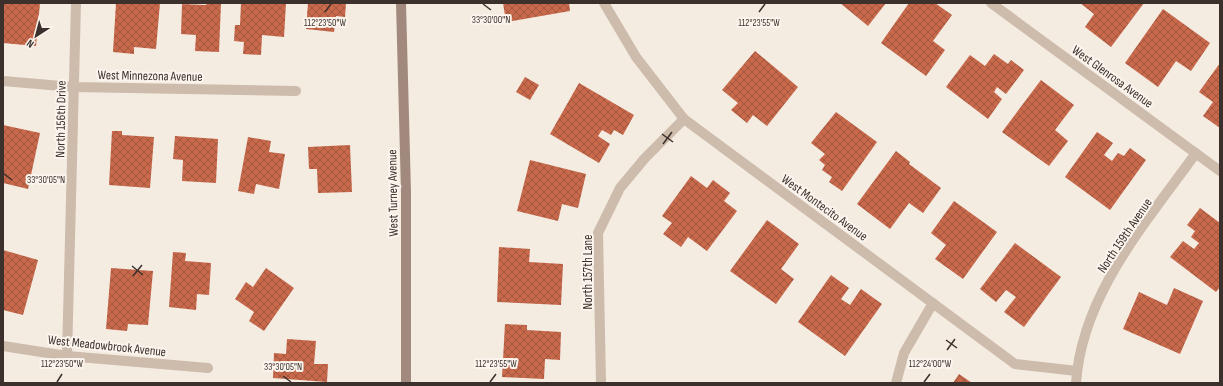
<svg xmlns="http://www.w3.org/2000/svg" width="1223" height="386" font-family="'Sofia Sans Condensed',sans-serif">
	<defs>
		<pattern id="building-cross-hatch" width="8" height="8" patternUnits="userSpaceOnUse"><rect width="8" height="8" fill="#c8694b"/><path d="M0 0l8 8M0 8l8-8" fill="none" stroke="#a4573f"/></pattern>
	</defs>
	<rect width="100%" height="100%" fill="#f4ebe1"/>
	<g fill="url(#building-cross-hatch)">
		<polygon points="3,3 40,3 36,46 3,43"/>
		<polygon points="116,3 160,3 156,49 134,47 134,54 113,52"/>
		<polygon points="207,3 221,3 219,52 195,51 196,35 181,34 182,4 206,5"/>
		<polygon points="241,3 286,3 284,37 262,35 261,55 243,54 244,42 234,41 235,25 240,25"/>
		<polygon points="308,3 346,3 345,17 336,16 334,32 306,29"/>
		<polygon points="503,3 569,3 570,11 506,22"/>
		<polygon points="840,3 886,3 868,26"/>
		<polygon points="909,3 935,3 952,15 933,41 945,50 926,76 881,43"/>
		<polygon points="1080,3 1144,3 1111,47 1085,27 1094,14"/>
		<polygon points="1163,9 1210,43 1191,71 1176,61 1158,87 1125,63"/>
		<polygon points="755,51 798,87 767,126 753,115 747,123 731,110 738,103 722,90"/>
		<polygon points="994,54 1008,64 1011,60 1024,70 1006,94 997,87 994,92 1002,99 988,119 946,87 970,55 985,66"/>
		<polygon points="1220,63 1220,128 1203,116 1213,102 1199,92"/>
		<polygon points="525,77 539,85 530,100 516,92"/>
		<polygon points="1041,80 1074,105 1055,130 1068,141 1049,166 1002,132"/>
		<polygon points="579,83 634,115 623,135 614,130 611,135 602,130 598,136 610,144 599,163 550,134"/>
		<polygon points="836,112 877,142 842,191 829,182 832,177 822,170 825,165 819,160 825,154 811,143"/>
		<polygon points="3,125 40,133 28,189 3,183"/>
		<polygon points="112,131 122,131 122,135 154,137 150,188 109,185"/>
		<polygon points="1097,132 1113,143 1104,155 1112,161 1118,153 1124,156 1130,148 1146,160 1110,210 1065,177"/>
		<polygon points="175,136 218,139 216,183 182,181 183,160 173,159"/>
		<polygon points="248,137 271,141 269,152 285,154 279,189 256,184 254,194 238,191"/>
		<polygon points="350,145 352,192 318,193 317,169 309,169 308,147"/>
		<polygon points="896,151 910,162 909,164 941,188 923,213 909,203 890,229 857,204"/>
		<polygon points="530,160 586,174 578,208 562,204 558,221 517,211"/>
		<polygon points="691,176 707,188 713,180 730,193 724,201 737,211 707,251 688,237 681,247 663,234 672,223 662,216"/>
		<polygon points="954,201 997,232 963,279 935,259 946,245 931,233"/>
		<polygon points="1200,208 1220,223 1220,287 1216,292 1170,257 1183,241 1194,249 1199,243 1191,237 1195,231 1187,225"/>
		<polygon points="767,220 799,244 781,269 794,279 776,304 730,271"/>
		<polygon points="1015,243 1061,277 1024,327 1004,312 1016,297 1006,290 996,302 980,289"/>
		<polygon points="499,247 530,249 529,262 563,264 561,305 497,302"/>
		<polygon points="3,250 38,260 23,315 3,310"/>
		<polygon points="173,252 186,253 185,261 211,263 209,295 197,294 196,310 169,307"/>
		<polygon points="111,268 153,271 148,325 128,324 127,331 106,329"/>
		<polygon points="266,268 294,288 264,331 249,321 254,312 235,299 246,282 253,287"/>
		<polygon points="831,275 849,288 841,299 850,305 861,289 882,304 845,356 798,322"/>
		<polygon points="1174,288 1203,301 1180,354 1123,329 1139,292 1167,305"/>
		<polygon points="505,324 527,325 527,330 561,332 560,360 545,359 544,379 502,377"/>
		<polygon points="287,339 316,341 314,364 328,364 327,382 273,378 274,353 286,354"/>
		<polygon points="959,374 972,383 953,383"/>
	</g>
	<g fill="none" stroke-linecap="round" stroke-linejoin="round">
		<g stroke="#cdbbac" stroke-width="10">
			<polyline points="604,3 636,57 684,119 1015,364 1077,371"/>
			<polyline points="991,3 1220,171"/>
			<polyline points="3,81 73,87 296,91"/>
			<polyline points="3,346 67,356 208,368"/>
			<polyline points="67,356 76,3"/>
			<polyline points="601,383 598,233 620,188 645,158 684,119"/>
			<polyline points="896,383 904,353 933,303"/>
			<path d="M1076,383C1082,294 1146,223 1196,153"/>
		</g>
		<polyline stroke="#a18a7d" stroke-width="10" points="401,3 406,193 406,383"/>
	</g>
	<path fill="none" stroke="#3b302b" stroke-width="1.5" d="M483,4L491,10M325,12L331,4M759,12L765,4M662,134L673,142M663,144L672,132M4,174L12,180M132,266L143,275M133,276L142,265M946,340L957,348M947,350L955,339M283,376L291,382M57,382L62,374M490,382L496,374M924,382L930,374"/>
	<g text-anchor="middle" stroke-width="4" stroke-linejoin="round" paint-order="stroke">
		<g font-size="13" fill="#3b302b" stroke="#fbf5ee">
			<text transform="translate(150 75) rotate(1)" y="5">West Minnezona Avenue</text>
			<text transform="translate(1113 76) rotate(36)" y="5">West Glenrosa Avenue</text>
			<text transform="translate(60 119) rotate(-89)" y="5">North 156th Drive</text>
			<text transform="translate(392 193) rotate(-91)" y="5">West Turney Avenue</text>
			<text transform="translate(825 207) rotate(36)" y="5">West Montecito Avenue</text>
			<text transform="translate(1124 235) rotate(-56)" y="5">North 159th Avenue</text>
			<text transform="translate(587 272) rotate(-90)" y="5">North 157th Lane</text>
			<text transform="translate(107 345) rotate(6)" y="5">West Meadowbrook Avenue</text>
		</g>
	</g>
	<g font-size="10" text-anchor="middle" fill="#3b302b" stroke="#fbf5ee" stroke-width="4" stroke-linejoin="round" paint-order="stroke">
		<text x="491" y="23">33°30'00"N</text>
		<text x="325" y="26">112°23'50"W</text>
		<text x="759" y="26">112°23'55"W</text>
		<text x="46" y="183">33°30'05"N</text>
		<text x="62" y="367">112°23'50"W</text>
		<text x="496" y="367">112°23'55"W</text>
		<text x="930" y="367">112°24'00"W</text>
		<text x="283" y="370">33°30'05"N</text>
	</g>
	<rect width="1223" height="386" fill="none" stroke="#3b302b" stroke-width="8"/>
	<g transform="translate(36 36) rotate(216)" stroke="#fbf5ee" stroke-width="3" paint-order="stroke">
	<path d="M0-3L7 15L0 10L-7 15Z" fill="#3b302b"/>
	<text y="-6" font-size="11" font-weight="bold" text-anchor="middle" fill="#3b302b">N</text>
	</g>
</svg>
